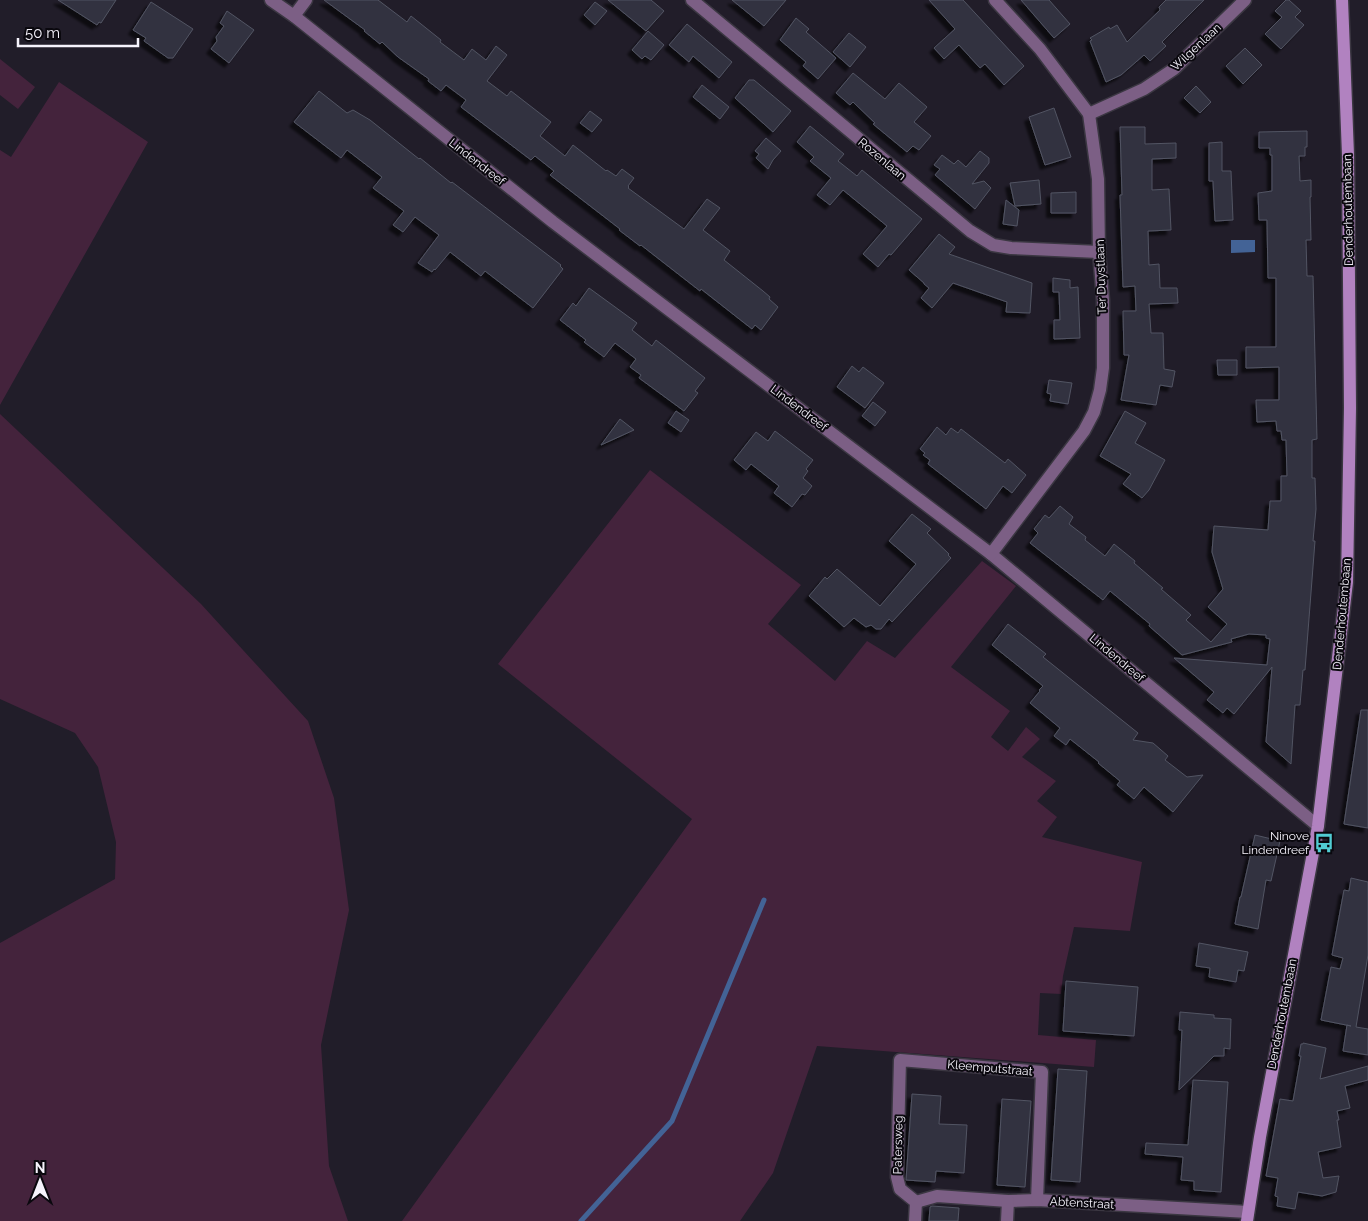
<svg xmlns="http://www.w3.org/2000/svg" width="1368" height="1221" font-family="Raleway,sans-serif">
	<defs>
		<filter id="shadow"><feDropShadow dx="-4.5" dy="4.5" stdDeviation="1" flood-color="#0009"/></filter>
	</defs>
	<rect width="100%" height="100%" fill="#211d29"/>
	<g fill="#44233c">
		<polygon points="0,59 35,87 18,109 0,95"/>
		<polygon points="59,82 148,142 0,405 0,150 11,157"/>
		<polygon points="0,414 201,604 308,721 334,798 349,910 321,1045 329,1166 348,1221 0,1221 0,943 115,879 116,842 98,767 75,733 0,699"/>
		<polygon points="650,470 801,585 768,624 835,681 867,641 895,658 982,561 1016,586 951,667 1010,711 991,737 1008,751 1026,727 1040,739 1022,757 1056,781 1037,801 1057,817 1042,837 1142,862 1130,931 1074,927 1063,976 1061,994 1040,993 1038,1035 1096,1040 1094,1067 817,1046 773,1173 740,1221 402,1221 692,819 498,664"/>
	</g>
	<polygon fill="#436396" points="1231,240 1255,240 1255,252 1231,253"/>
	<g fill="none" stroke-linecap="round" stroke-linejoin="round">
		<polyline stroke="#436396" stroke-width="5" points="581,1221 672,1121 764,900"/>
	</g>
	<g fill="#313340" stroke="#525463" filter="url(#shadow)">
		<polygon points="58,0 116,0 101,23 99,22 97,25"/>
		<polygon points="324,0 378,0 407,22 411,16 441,40 440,42 464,60 472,49 486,60 496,46 507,55 487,81 507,96 511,91 551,122 540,136 565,156 573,145 606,171 607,170 616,176 622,169 634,178 628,186 629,187 628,188 684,229 707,199 720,208 703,230 730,251 724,260 763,291 770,297 769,299 778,307 761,330 755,325 752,329 701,289 700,291 641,245 640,246 619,230 620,229 550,175 554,171 535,156 531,160 461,107 466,100 446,85 441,91 428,81 429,79 398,57 382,42 380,44 364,31 365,30"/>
		<polygon points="608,0 651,0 664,11 646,31"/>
		<polygon points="732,0 786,0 764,26"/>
		<polygon points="929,0 963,0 1024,66 1004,85 985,64 980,68 959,45 944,59 934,48 955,29"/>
		<polygon points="1021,0 1049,0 1070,24 1054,38"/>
		<polygon points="1166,0 1204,0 1162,42 1166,46 1150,61 1144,55 1121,75 1106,82 1090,41 1092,40 1090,38 1109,27 1110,29 1117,25 1127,42 1160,10 1159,7"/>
		<polygon points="1286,0 1289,0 1301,11 1295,17 1304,25 1281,49 1265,34 1282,17 1275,11"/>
		<polygon points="151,2 193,29 173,58 168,58 144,41 146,38 133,30"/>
		<polygon points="595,2 607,11 595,25 584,15"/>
		<polygon points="227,11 254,30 229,63 211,49 217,41 216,37 224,26 220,23"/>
		<polygon points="796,18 809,29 806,32 836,58 818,79 803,66 806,62 780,40"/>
		<polygon points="687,24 732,62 719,78 693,56 689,62 669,45"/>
		<polygon points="648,31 664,45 651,60 645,56 642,59 632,50"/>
		<polygon points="849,33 866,47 850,67 833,52"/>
		<polygon points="1245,48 1262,65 1243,84 1226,66"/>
		<polygon points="853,73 885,99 899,83 927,107 914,122 931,136 919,150 913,146 907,152 873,124 875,123 853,102 850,105 836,93"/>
		<polygon points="749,80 754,80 791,111 773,132 735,98"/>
		<polygon points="702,85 729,107 720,119 693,97"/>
		<polygon points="1196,86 1211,102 1200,113 1184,98"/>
		<polygon points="319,91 347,113 353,110 370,120 419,159 420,158 451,183 452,182 561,265 560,266 563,269 533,308 485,271 481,276 450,252 435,270 434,269 432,272 418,263 439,235 415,217 403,232 393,225 404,211 373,188 382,177 347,150 341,158 294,122"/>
		<polygon points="1054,108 1071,157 1045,165 1029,117"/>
		<polygon points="590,111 602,120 592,132 580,123"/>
		<polygon points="810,126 844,154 838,161 857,176 862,170 922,219 891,255 889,254 878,267 863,254 887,226 843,190 830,205 817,195 831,178 810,161 814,157 797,142"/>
		<polygon points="1120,127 1145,127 1145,144 1176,143 1176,158 1152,159 1152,190 1169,189 1171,230 1148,231 1149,265 1159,264 1160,288 1177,288 1178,303 1149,304 1151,333 1163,333 1164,369 1175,371 1172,387 1160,385 1156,405 1121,400 1129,355 1124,355 1123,311 1136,311 1135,286 1123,287 1120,195 1122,195"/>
		<polygon points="1307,131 1307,147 1305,147 1305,156 1299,156 1300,181 1311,180 1311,197 1310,197 1311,240 1306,240 1307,276 1313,276 1317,439 1312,440 1312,478 1315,478 1316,509 1313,541 1315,541 1305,670 1303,670 1300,705 1295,705 1291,764 1266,742 1272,667 1234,714 1227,708 1223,713 1207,700 1214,692 1174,658 1267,665 1270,639 1266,638 1266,635 1249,634 1231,639 1232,642 1182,655 1149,626 1150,624 1110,591 1103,600 1030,543 1038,533 1034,529 1045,515 1049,518 1060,506 1073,517 1069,524 1086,537 1085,540 1105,556 1114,544 1135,561 1134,563 1163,588 1161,589 1191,615 1186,620 1211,642 1227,624 1208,607 1223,589 1212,552 1214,526 1268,530 1270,501 1281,501 1281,476 1287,476 1286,440 1282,440 1281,431 1277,431 1276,421 1257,422 1256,400 1279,400 1279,367 1246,368 1246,347 1276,347 1276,278 1268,278 1267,220 1259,220 1258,193 1272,191 1272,155 1270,155 1270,148 1259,148 1259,132"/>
		<polygon points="766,138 781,151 773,160 768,169 756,158 759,154 755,151"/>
		<polygon points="1222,142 1222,171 1231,171 1233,220 1215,221 1213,181 1209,181 1209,143"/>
		<polygon points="980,151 989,158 989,163 972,184 984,181 991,188 975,209 935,175 940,169 934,165 942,155 954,164 958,160 966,167"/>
		<polygon points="1039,180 1041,204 1015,206 1010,183"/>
		<polygon points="1076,192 1076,213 1051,213 1051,193"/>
		<polygon points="1006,200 1019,210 1017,226 1003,224"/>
		<polygon points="939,234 955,247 949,254 1032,283 1030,313 1006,312 1007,302 953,283 932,308 921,298 929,288 924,284 924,283 909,270"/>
		<polygon points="1053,278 1070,280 1070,288 1078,287 1080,338 1054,339 1054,320 1060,320 1059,292 1053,292"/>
		<polygon points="589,288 637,323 632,330 652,346 656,340 705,378 695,391 698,393 684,411 639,378 641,375 630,367 636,359 615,343 604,357 584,342 586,340 560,320 573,303 576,306"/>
		<polygon points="1217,360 1237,360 1237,375 1218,375"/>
		<polygon points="852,366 859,372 863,367 884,383 865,408 837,387"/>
		<polygon points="1049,380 1072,383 1068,404 1050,401 1051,394 1047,393"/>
		<polygon points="873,402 886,412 875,426 862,416"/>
		<polygon points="676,411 689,420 681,432 668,423"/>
		<polygon points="1125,411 1146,423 1135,443 1165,460 1149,490 1142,498 1123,484 1131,474 1100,456"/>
		<polygon points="620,419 634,430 601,445"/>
		<polygon points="937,427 946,435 951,428 958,433 961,429 1005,463 1008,459 1026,475 1012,493 1003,486 986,509 928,464 930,460 923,455 925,453 920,449"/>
		<polygon points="775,431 813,460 806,469 808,471 803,478 812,486 805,495 802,494 792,507 774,493 779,486 751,464 746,470 734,460 756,432 768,441"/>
		<polygon points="912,514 931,529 927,533 949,554 948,555 951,558 892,622 889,619 881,629 876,629 871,625 866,627 854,618 844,627 809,596 825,577 827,579 837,569 880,606 916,564 889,541"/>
		<polygon points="1008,624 1046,654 1043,657 1138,733 1133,740 1153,743 1168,756 1165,760 1187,777 1203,775 1173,812 1144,787 1134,799 1117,785 1120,781 1098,763 1099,762 1070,739 1066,745 1054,736 1060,728 1030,703 1040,691 1039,690 1043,686 992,645"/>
		<polygon points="1361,710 1368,710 1368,828 1344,824"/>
		<polygon points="1255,835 1280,841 1271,881 1266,880 1258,929 1235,924 1240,897 1241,897"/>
		<polygon points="1351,878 1368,882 1368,955 1356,1027 1368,1029 1368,1055 1343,1051 1347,1025 1351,1026 1321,1020 1331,967 1340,969 1343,958 1332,955 1344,890 1349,891"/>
		<polygon points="1199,943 1248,952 1244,971 1238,970 1236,982 1209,977 1210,968 1196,966"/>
		<polygon points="1066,981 1138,987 1134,1036 1063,1031"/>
		<polygon points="1180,1012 1214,1015 1214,1018 1231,1019 1230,1049 1224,1048 1224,1056 1214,1056 1179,1090 1182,1030 1179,1030"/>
		<polygon points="1303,1043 1326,1048 1320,1079 1368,1066 1368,1080 1345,1086 1350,1108 1337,1111 1339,1120 1337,1120 1341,1147 1318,1152 1323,1178 1339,1176 1336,1192 1322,1196 1298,1192 1295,1209 1277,1206 1278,1197 1275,1196 1278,1178 1266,1176 1280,1099 1293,1101 1301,1056 1299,1056 1301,1044 1303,1044"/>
		<polygon points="1058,1069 1087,1071 1080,1182 1051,1180"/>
		<polygon points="1193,1080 1228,1082 1221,1192 1194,1190 1194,1181 1181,1180 1183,1157 1145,1154 1146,1143 1188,1145"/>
		<polygon points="912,1094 941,1096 939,1124 967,1125 964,1173 936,1171 935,1182 906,1180"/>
		<polygon points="1002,1099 1031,1101 1025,1187 997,1185"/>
		<polygon points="932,1206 959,1208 958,1221 929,1221 930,1207"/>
	</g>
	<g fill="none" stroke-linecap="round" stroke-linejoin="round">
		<defs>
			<g id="street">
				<polyline points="271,0 294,16 553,222 991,554 1318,826"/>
				<polyline points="692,0 970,231 993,245 1011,248 1099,252"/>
				<polyline points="294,16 306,0"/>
				<polyline points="1089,114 1144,89 1174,69 1245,0"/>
				<polyline points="991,554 1084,431 1094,412 1100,390 1103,368 1103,300 1099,252 1098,179 1089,114 1040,49 995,0"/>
				<polyline points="916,1202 937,1196 1008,1201 1037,1200 1248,1212"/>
				<polyline points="915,1221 916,1202 900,1189 897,1177 900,1060 1042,1072 1037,1200"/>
				<polyline points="1007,1221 1008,1201"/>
			</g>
			<polyline id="secondary" points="1247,1221 1260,1137 1318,826 1347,582 1350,408 1348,155 1342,0"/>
		</defs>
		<use href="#street" stroke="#3b3742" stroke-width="15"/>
		<use href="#secondary" stroke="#3b3742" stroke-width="15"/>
		<use href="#street" stroke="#7c5f85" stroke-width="12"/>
		<use href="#secondary" stroke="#b182c0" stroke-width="12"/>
	</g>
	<defs>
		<symbol id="bus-bare" viewBox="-9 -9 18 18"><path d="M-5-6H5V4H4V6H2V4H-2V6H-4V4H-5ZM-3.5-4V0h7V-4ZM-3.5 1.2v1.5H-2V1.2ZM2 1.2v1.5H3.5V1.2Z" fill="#51ccd3" stroke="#0a080e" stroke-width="2.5" paint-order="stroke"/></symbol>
	</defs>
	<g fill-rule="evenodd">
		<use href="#bus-bare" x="1310" y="829" width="28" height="28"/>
	</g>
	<g text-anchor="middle" stroke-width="4" stroke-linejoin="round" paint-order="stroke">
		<g font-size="12" fill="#f6f3fc" stroke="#0a080e">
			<text transform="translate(1196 47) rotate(-43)" y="4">Wilgenlaan</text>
			<text transform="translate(882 159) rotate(40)" y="4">Rozenlaan</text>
			<text transform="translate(477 162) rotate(38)" y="4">Lindendreef</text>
			<text transform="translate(1348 210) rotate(-91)" y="4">Denderhoutembaan</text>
			<text transform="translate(1101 277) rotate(-92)" y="4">Ter Duystlaan</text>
			<text transform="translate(799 408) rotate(37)" y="4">Lindendreef</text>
			<text transform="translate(1342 614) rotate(-85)" y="4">Denderhoutembaan</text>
			<text transform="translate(1117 658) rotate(40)" y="4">Lindendreef</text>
			<text transform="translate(1282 1014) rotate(-79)" y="4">Denderhoutembaan</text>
			<text transform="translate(990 1068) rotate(5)" y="4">Kleemputstraat</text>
			<text transform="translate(898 1145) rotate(-89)" y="4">Patersweg</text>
			<text transform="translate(1082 1203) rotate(3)" y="4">Abtenstraat</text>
		</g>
		<g font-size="12" fill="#f6f3fc" stroke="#0a080e" text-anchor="end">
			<text x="1309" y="840">Ninove<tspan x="1309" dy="14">Lindendreef</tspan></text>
		</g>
	</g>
	<g transform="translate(40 1181)" stroke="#0a080e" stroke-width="4" paint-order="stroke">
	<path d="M0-4L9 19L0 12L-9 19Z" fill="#f6f3fc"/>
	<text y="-8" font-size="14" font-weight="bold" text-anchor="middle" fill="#f6f3fc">N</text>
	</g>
	<path d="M18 38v8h120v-8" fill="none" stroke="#f6f3fc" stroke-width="2.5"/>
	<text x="25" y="38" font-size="15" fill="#f6f3fc" stroke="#0a080e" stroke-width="4" paint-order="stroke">50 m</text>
</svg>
